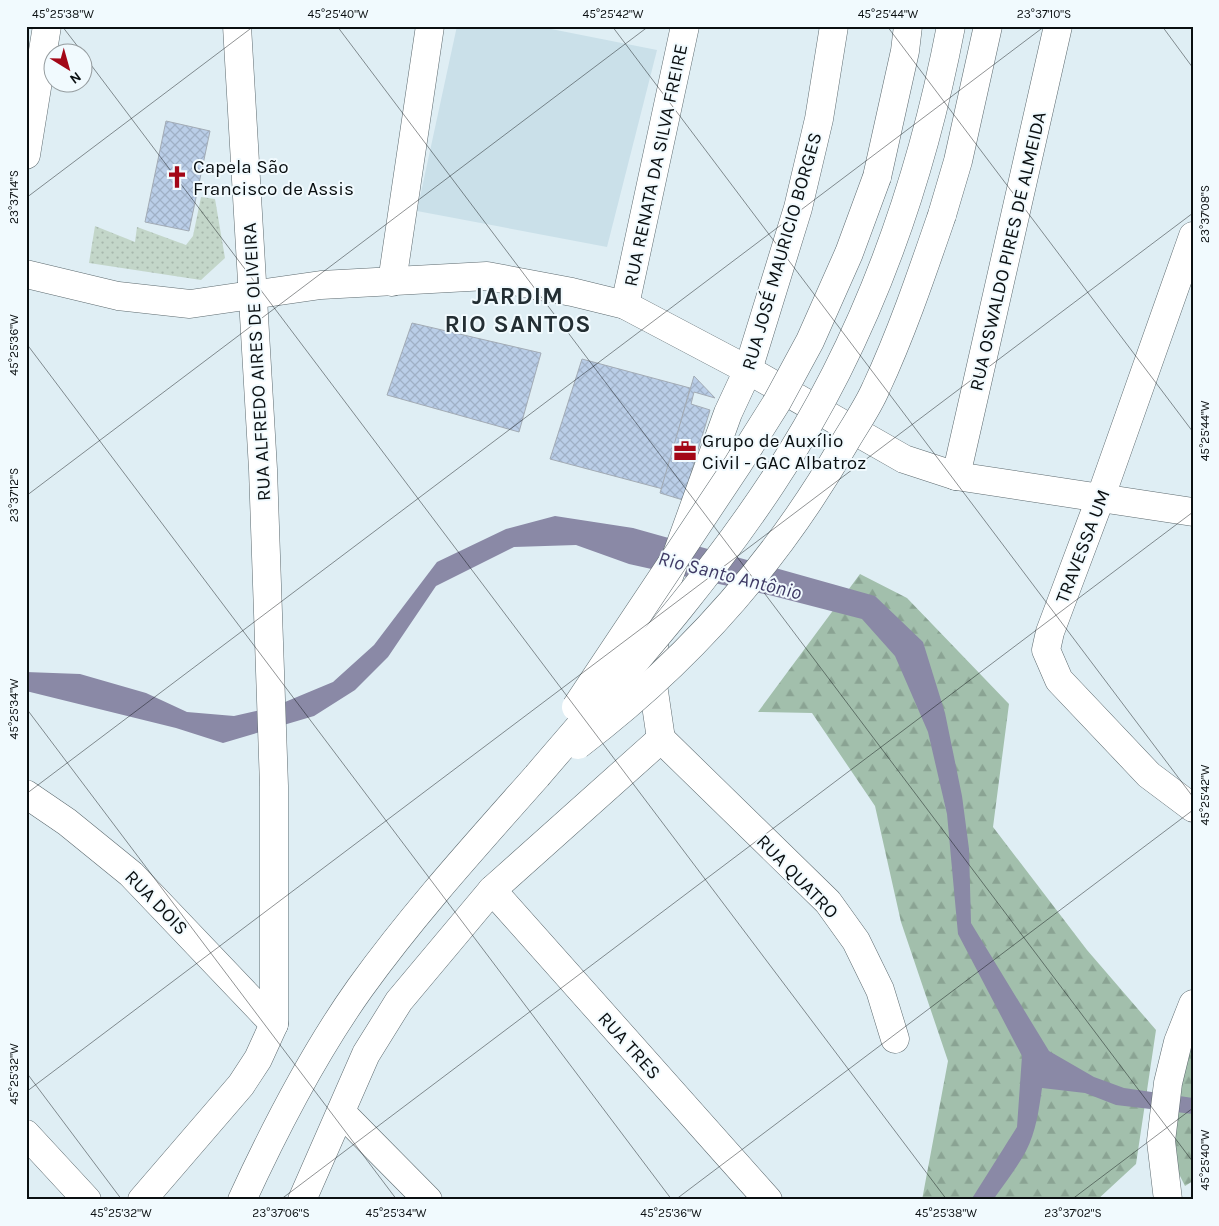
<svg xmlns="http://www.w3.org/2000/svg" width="1219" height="1226" font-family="Karla,sans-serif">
	<defs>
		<pattern id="forest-firs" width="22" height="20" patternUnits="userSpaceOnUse" patternTransform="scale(1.25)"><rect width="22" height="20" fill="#a2bfac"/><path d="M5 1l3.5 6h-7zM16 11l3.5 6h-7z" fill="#8aa393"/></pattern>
		<pattern id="park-dots" width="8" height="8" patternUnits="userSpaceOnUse" patternTransform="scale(1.25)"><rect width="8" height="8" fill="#c3d6c9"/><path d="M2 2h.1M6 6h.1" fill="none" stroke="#a6b6ac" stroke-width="1.8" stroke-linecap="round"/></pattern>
		<pattern id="building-cross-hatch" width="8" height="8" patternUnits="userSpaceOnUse" patternTransform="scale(1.25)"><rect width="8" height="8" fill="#bacee8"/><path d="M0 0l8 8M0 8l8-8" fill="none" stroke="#9fb0c6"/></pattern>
	</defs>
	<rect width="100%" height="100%" fill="#dfeef4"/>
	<polygon fill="#cae0e9" points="457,26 536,26 657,50 607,247 417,211"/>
	<g fill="url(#forest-firs)">
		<polygon points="860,574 907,598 1009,704 993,827 1087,950 1156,1030 1136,1164 1097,1200 922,1200 948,1061 901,922 875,806 812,713 758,712"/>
		<polygon points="1180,1045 1193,1049 1193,1181 1185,1186 1164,1144"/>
	</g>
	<polygon fill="url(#park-dots)" points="201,197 215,199 225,258 201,280 89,263 95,226 135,242 137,227 186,245 193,236"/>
	<path fill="#8a89a6" d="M555,516L633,528L875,596L923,642L945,713L962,796L969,849L971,923L1049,1051L1094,1077L1124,1088L1193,1098V1114L1116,1105L1085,1093L1042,1088C1039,1109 1036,1132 1026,1151C1017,1168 1004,1184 993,1200H971L1017,1127L1022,1056L958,934L947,814L928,732L895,656L862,619L773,596L629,564L576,545L514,547L436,586L388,657L355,690L314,716L223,743L176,728L26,691V672L80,674L146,693L187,712L234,716L273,707L333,682L374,645L437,562L506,529Z"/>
	<g fill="url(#building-cross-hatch)" stroke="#a2abb5">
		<polygon points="166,121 210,131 189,231 145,222"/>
		<polygon points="412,323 541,353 519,432 387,395"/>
		<polygon points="582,359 690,388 663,489 550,459"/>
		<polygon points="694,376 715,398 694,392 691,404 710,410 683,500 660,493"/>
	</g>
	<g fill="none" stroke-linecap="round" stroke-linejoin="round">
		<defs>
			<g id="minor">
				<polyline points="26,155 47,26"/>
				<polyline points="1193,236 1100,499 1050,632 1046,650 1059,680 1149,775 1193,808"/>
				<polyline points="26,274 118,296 190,304 321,285 487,276 572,292 625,305 748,370 904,459 956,476 1193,512"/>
				<polyline points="392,282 430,26"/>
				<polyline points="625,305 685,26"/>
				<polyline points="956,476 1058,26"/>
				<polyline points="661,739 651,671 659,604 728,413 748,370 798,208 819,119 834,26"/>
				<polyline points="661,739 828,902 856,941 880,990 895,1039"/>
				<polyline points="26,794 67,822 131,874 274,1024"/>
				<polyline points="492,890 768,1200"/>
				<polyline points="341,1112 428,1200"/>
				<polyline points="26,1134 87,1200"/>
				<polyline points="142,1200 241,1085 258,1059 274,1024 274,786 263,469 237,26"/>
				<polyline points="302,1200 366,1054 399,1001 492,890 661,739"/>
				<polyline points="1168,1200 1161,1141 1168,1083 1178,1042 1193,1004"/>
			</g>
			<g id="highway">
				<polyline points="877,177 905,51 908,26"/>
				<polyline points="942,215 958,161 988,26"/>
				<path d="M242,1200C276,1126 313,1054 360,988C414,913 476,845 537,776"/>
			</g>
		</defs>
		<use href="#minor" stroke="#5d6a6f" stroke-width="29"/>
		<use href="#highway" stroke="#5d6a6f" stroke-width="29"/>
		<use href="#minor" stroke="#fff" stroke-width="28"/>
		<use href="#highway" stroke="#fff" stroke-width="28"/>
		<defs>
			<g id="highway-bridge">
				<polyline points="576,707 738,464 777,402 810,341 849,253 877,177"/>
				<path d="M578,745C686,663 777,561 844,444C855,425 868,407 876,388C902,332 922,273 942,215"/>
				<path d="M537,776C618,681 703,588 772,483C864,345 920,188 951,26"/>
			</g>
		</defs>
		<use href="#highway-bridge" stroke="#5d6a6f" stroke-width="29" stroke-linecap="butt"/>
		<use href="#highway-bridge" stroke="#fff" stroke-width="28"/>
	</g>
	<path fill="none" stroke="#0a0f11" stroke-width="1" stroke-opacity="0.45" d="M62,26L82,52M337,26L1193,1162M612,26L1193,797M887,26L1193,432M1162,26L1193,68M82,53L947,1200M26,198L254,26M26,343L672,1200M26,496L649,26M26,708L397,1200M26,794L1045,26M26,1072L122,1200M26,1092L1193,213M280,1200L1193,512M675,1200L1193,810M1071,1200L1193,1108"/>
	<defs>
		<symbol id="church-bare" viewBox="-9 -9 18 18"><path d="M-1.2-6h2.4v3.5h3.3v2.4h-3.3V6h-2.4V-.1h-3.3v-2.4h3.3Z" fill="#a30717" stroke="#f1fafe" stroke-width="2.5" paint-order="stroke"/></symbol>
		<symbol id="office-bare" viewBox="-9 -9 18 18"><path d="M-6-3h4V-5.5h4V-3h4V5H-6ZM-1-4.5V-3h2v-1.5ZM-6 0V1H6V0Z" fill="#a30717" stroke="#f1fafe" stroke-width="2.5" paint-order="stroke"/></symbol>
	</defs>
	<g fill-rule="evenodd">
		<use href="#church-bare" x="161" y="161" width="32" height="32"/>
		<use href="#office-bare" x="669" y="435" width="32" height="32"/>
	</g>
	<g text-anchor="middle" stroke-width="4" stroke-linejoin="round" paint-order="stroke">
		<g font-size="19" fill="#0a0f11" stroke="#f1fafe">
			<text transform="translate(655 165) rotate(-78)" y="7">RUA RENATA DA SILVA FREIRE</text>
			<text transform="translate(781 251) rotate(-74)" y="7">RUA JOSÉ MAURICIO BORGES</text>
			<text transform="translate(1007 251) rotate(-77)" y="7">RUA OSWALDO PIRES DE ALMEIDA</text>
			<text transform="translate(256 362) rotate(-93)" y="7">RUA ALFREDO AIRES DE OLIVEIRA</text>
			<text transform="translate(1082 546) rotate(-69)" y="7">TRAVESSA UM</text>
			<text transform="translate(798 876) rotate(46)" y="7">RUA QUATRO</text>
			<text transform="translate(157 902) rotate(46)" y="7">RUA DOIS</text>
			<text transform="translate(630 1045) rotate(48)" y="7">RUA TRES</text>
		</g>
		<g font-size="19" fill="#0a0f11" stroke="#f1fafe" text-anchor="start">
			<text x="193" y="173">Capela São<tspan x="193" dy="22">Francisco de Assis</tspan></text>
			<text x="702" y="447">Grupo de Auxílio<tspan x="702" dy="22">Civil - GAC Albatroz</tspan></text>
		</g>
		<g font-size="20" font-style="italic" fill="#3e3964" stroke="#f1fafe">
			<text transform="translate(730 575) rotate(14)" y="7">Rio Santo Antônio</text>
		</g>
		<g font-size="24" font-weight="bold" letter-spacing="1" fill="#232e33" stroke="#f1fafe">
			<text x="518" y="304">JARDIM<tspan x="518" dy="28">RIO SANTOS</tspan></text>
		</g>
	</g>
	<rect width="1219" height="1226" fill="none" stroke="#f1fafe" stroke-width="55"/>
	<g transform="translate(68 68) rotate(143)"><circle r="24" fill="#f1fafe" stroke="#959c9f"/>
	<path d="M0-4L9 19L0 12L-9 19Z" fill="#a30717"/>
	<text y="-8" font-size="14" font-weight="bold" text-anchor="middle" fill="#0a0f11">N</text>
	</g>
	<rect x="28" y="28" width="1164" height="1170" fill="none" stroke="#0a0f11" stroke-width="2"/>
	<g font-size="12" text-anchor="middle" fill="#0a0f11">
		<text x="63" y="18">45°25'38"W</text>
		<text x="338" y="18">45°25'40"W</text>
		<text x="613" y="18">45°25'42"W</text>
		<text x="888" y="18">45°25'44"W</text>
		<text x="1044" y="18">23°37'10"S</text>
		<text transform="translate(14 197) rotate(-90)" y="4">23°37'14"S</text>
		<text transform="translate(1205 214) rotate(-90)" y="4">23°37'08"S</text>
		<text transform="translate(14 345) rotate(-90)" y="4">45°25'36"W</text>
		<text transform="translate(1205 431) rotate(-90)" y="4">45°25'44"W</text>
		<text transform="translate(14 495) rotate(-90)" y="4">23°37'12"S</text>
		<text transform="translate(14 709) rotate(-90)" y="4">45°25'34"W</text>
		<text transform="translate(1205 795) rotate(-90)" y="4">45°25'42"W</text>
		<text transform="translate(14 1074) rotate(-90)" y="4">45°25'32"W</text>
		<text transform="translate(1205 1160) rotate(-90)" y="4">45°25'40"W</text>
		<text x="121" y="1217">45°25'32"W</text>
		<text x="281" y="1217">23°37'06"S</text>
		<text x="396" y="1217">45°25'34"W</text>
		<text x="671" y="1217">45°25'36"W</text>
		<text x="946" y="1217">45°25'38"W</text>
		<text x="1073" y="1217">23°37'02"S</text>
	</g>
</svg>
